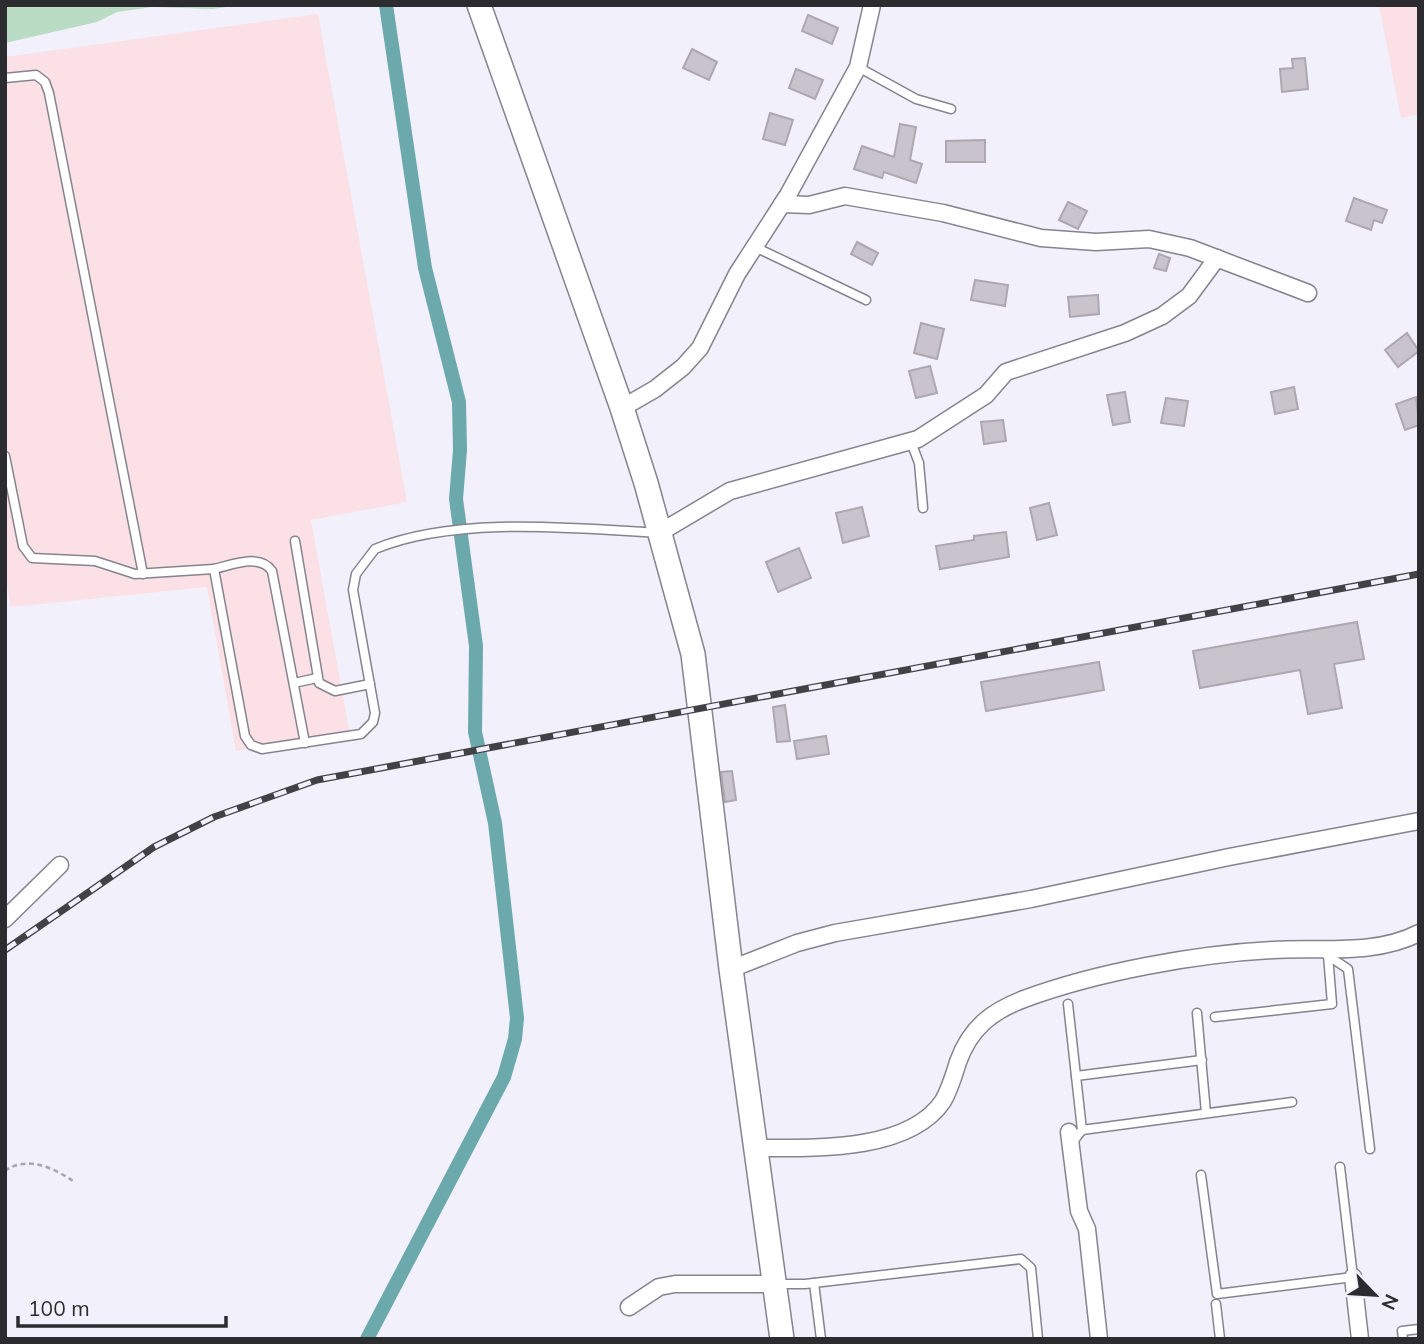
<svg xmlns="http://www.w3.org/2000/svg" width="1424" height="1344" font-family="Mulish,sans-serif">
	<rect width="100%" height="100%" fill="#f2f0fb"/>
	<g fill="#fbe0e5">
		<polygon points="1379,5 1419,5 1419,114 1401,118"/>
		<polygon points="318,14 407,502 311,520 349,730 236,751 207,587 11,607 5,573 5,57"/>
	</g>
	<polygon fill="#badbc4" points="5,5 242,5 212,9 152,7 117,12 97,22 5,43"/>
	<g fill="none" stroke-linecap="round" stroke-linejoin="round">
		<polyline stroke="#6ca9ad" stroke-width="14" points="367,1339 504,1077 515,1039 517,1018 495,823 475,732 476,646 456,499 460,450 459,402 425,268 386,5"/>
	</g>
	<g fill="#c9c3cd" stroke="#aca7b0" stroke-width="2">
		<polygon points="808,15 838,28 832,44 802,31"/>
		<polygon points="692,49 717,62 709,80 683,68"/>
		<polygon points="1305,58 1308,89 1282,92 1280,69 1293,68 1292,59"/>
		<polygon points="796,69 823,80 815,99 789,88"/>
		<polygon points="770,113 793,120 785,145 763,139"/>
		<polygon points="900,124 916,127 910,160 922,164 916,183 884,172 882,178 854,169 862,146 894,157"/>
		<polygon points="985,140 985,162 946,162 946,141"/>
		<polygon points="1354,198 1387,210 1382,223 1374,220 1371,230 1346,221"/>
		<polygon points="1068,202 1087,211 1078,229 1059,220"/>
		<polygon points="857,242 878,253 872,265 851,254"/>
		<polygon points="1159,254 1170,258 1166,271 1154,268"/>
		<polygon points="975,280 1008,285 1005,306 971,300"/>
		<polygon points="1098,295 1099,314 1070,317 1068,297"/>
		<polygon points="921,323 944,329 937,359 914,353"/>
		<polygon points="1407,333 1419,351 1398,367 1385,350"/>
		<polygon points="930,366 937,393 916,398 909,371"/>
		<polygon points="1294,387 1298,409 1275,414 1271,392"/>
		<polygon points="1125,392 1130,422 1113,425 1107,395"/>
		<polygon points="1416,397 1419,425 1405,430 1396,404"/>
		<polygon points="1166,398 1188,401 1184,426 1161,423"/>
		<polygon points="1003,420 1006,441 984,444 981,422"/>
		<polygon points="1049,503 1057,535 1037,540 1030,508"/>
		<polygon points="862,507 869,536 843,543 836,513"/>
		<polygon points="1006,532 1009,557 940,569 936,546 974,540 974,536"/>
		<polygon points="799,548 811,578 778,592 766,562"/>
		<polygon points="1357,622 1364,659 1334,664 1342,708 1308,714 1300,670 1200,688 1193,651"/>
		<polygon points="1099,662 1104,690 986,711 981,682"/>
		<polygon points="785,705 790,741 777,742 773,707"/>
		<polygon points="826,736 829,754 797,759 794,741"/>
		<polygon points="732,771 736,800 725,802 721,772"/>
	</g>
	<g fill="none" stroke-linecap="round" stroke-linejoin="round">
		<defs>
			<g id="lane">
				<polyline points="858,67 916,99 951,109"/>
				<polyline points="5,78 36,75 45,82 49,93 143,574"/>
				<polyline points="755,247 866,300"/>
				<polyline points="911,442 919,463 923,508"/>
				<path d="M5,456L23,546L32,558L95,561L135,574L214,569L245,736L251,745L262,749L361,734L373,722L375,713L353,590L356,574L375,549C455,516 574,528 658,533"/>
				<polyline points="295,541 319,683 335,691 370,684"/>
				<path d="M214,569C232,565 260,553 272,571L305,743"/>
				<polyline points="294,683 317,678"/>
				<polyline points="1324,953 1348,969 1370,1149"/>
				<polyline points="1068,1004 1082,1130 1072,1143"/>
				<polyline points="1197,1013 1206,1113"/>
				<polyline points="1215,1017 1332,1004 1328,955"/>
				<polyline points="1076,1076 1202,1060"/>
				<polyline points="1082,1130 1292,1102"/>
				<polyline points="1201,1175 1217,1294 1353,1277 1340,1167"/>
				<polyline points="814,1283 821,1339"/>
				<polyline points="778,1284 805,1284 1021,1259 1031,1268 1038,1339"/>
				<polyline points="1216,1304 1220,1339"/>
				<polyline points="1403,1339 1402,1331 1419,1329"/>
			</g>
			<g id="street">
				<polyline points="782,204 809,205 845,196 943,213 1041,238 1096,242 1149,239 1190,248 1308,293"/>
				<polyline points="622,408 655,389 683,367 700,348 737,274 788,195 858,67 872,5"/>
				<polyline points="659,533 730,491 918,439 986,395 1006,372 1125,333 1162,316 1189,296 1217,258"/>
				<polyline points="5,919 60,865"/>
				<polyline points="731,969 797,943 835,933 1031,899 1229,857 1419,821"/>
				<polyline points="1069,1132 1079,1211 1087,1229 1099,1339"/>
				<path d="M755,1148C810,1148 908,1153 943,1101C950,1089 954,1075 958,1062C970,1028 992,1011 1024,999C1097,972 1196,954 1273,950C1321,947 1374,956 1419,933"/>
				<polyline points="1353,1277 1360,1339"/>
				<polyline points="629,1307 659,1287 675,1284 775,1284"/>
			</g>
			<polyline id="secondary" points="479,5 622,408 646,483 693,654 731,969 782,1339"/>
		</defs>
		<use href="#lane" stroke="#85848e" stroke-width="11"/>
		<use href="#street" stroke="#85848e" stroke-width="19"/>
		<use href="#secondary" stroke="#85848e" stroke-width="26"/>
		<path stroke="#a7a5ae" stroke-width="2.5" stroke-dasharray="5 3.5" stroke-linecap="butt" d="M5,1171C26,1155 54,1168 73,1181"/>
		<use href="#lane" stroke="#fff" stroke-width="8"/>
		<use href="#street" stroke="#fff" stroke-width="16"/>
		<use href="#secondary" stroke="#fff" stroke-width="23"/>
		<defs>
			<polyline id="rail" points="5,950 154,847 214,817 317,780 1419,574"/>
		</defs>
		<use href="#rail" stroke="#424146" stroke-width="7"/>
		<use href="#rail" stroke="#f2f0fb" stroke-width="4.5" stroke-dasharray="13" stroke-linecap="butt"/>
	</g>
	<rect width="1424" height="1344" fill="none" stroke="#2c2b2f" stroke-width="14"/>
	<g transform="translate(1375 1295) rotate(115)" stroke="#f2f0fb" stroke-width="5" paint-order="stroke">
	<path d="M0-5L12 26L0 18L-12 26Z" fill="#2c2b2f"/>
	<text y="-10" font-size="19" font-weight="bold" text-anchor="middle" fill="#2c2b2f">N</text>
	</g>
	<path d="M18 1316v10h208v-10" fill="none" stroke="#2c2b2f" stroke-width="3.5"/>
	<text x="28" y="1316" font-size="21" fill="#2c2b2f" stroke="#f2f0fb" stroke-width="5" paint-order="stroke">100 m</text>
</svg>
